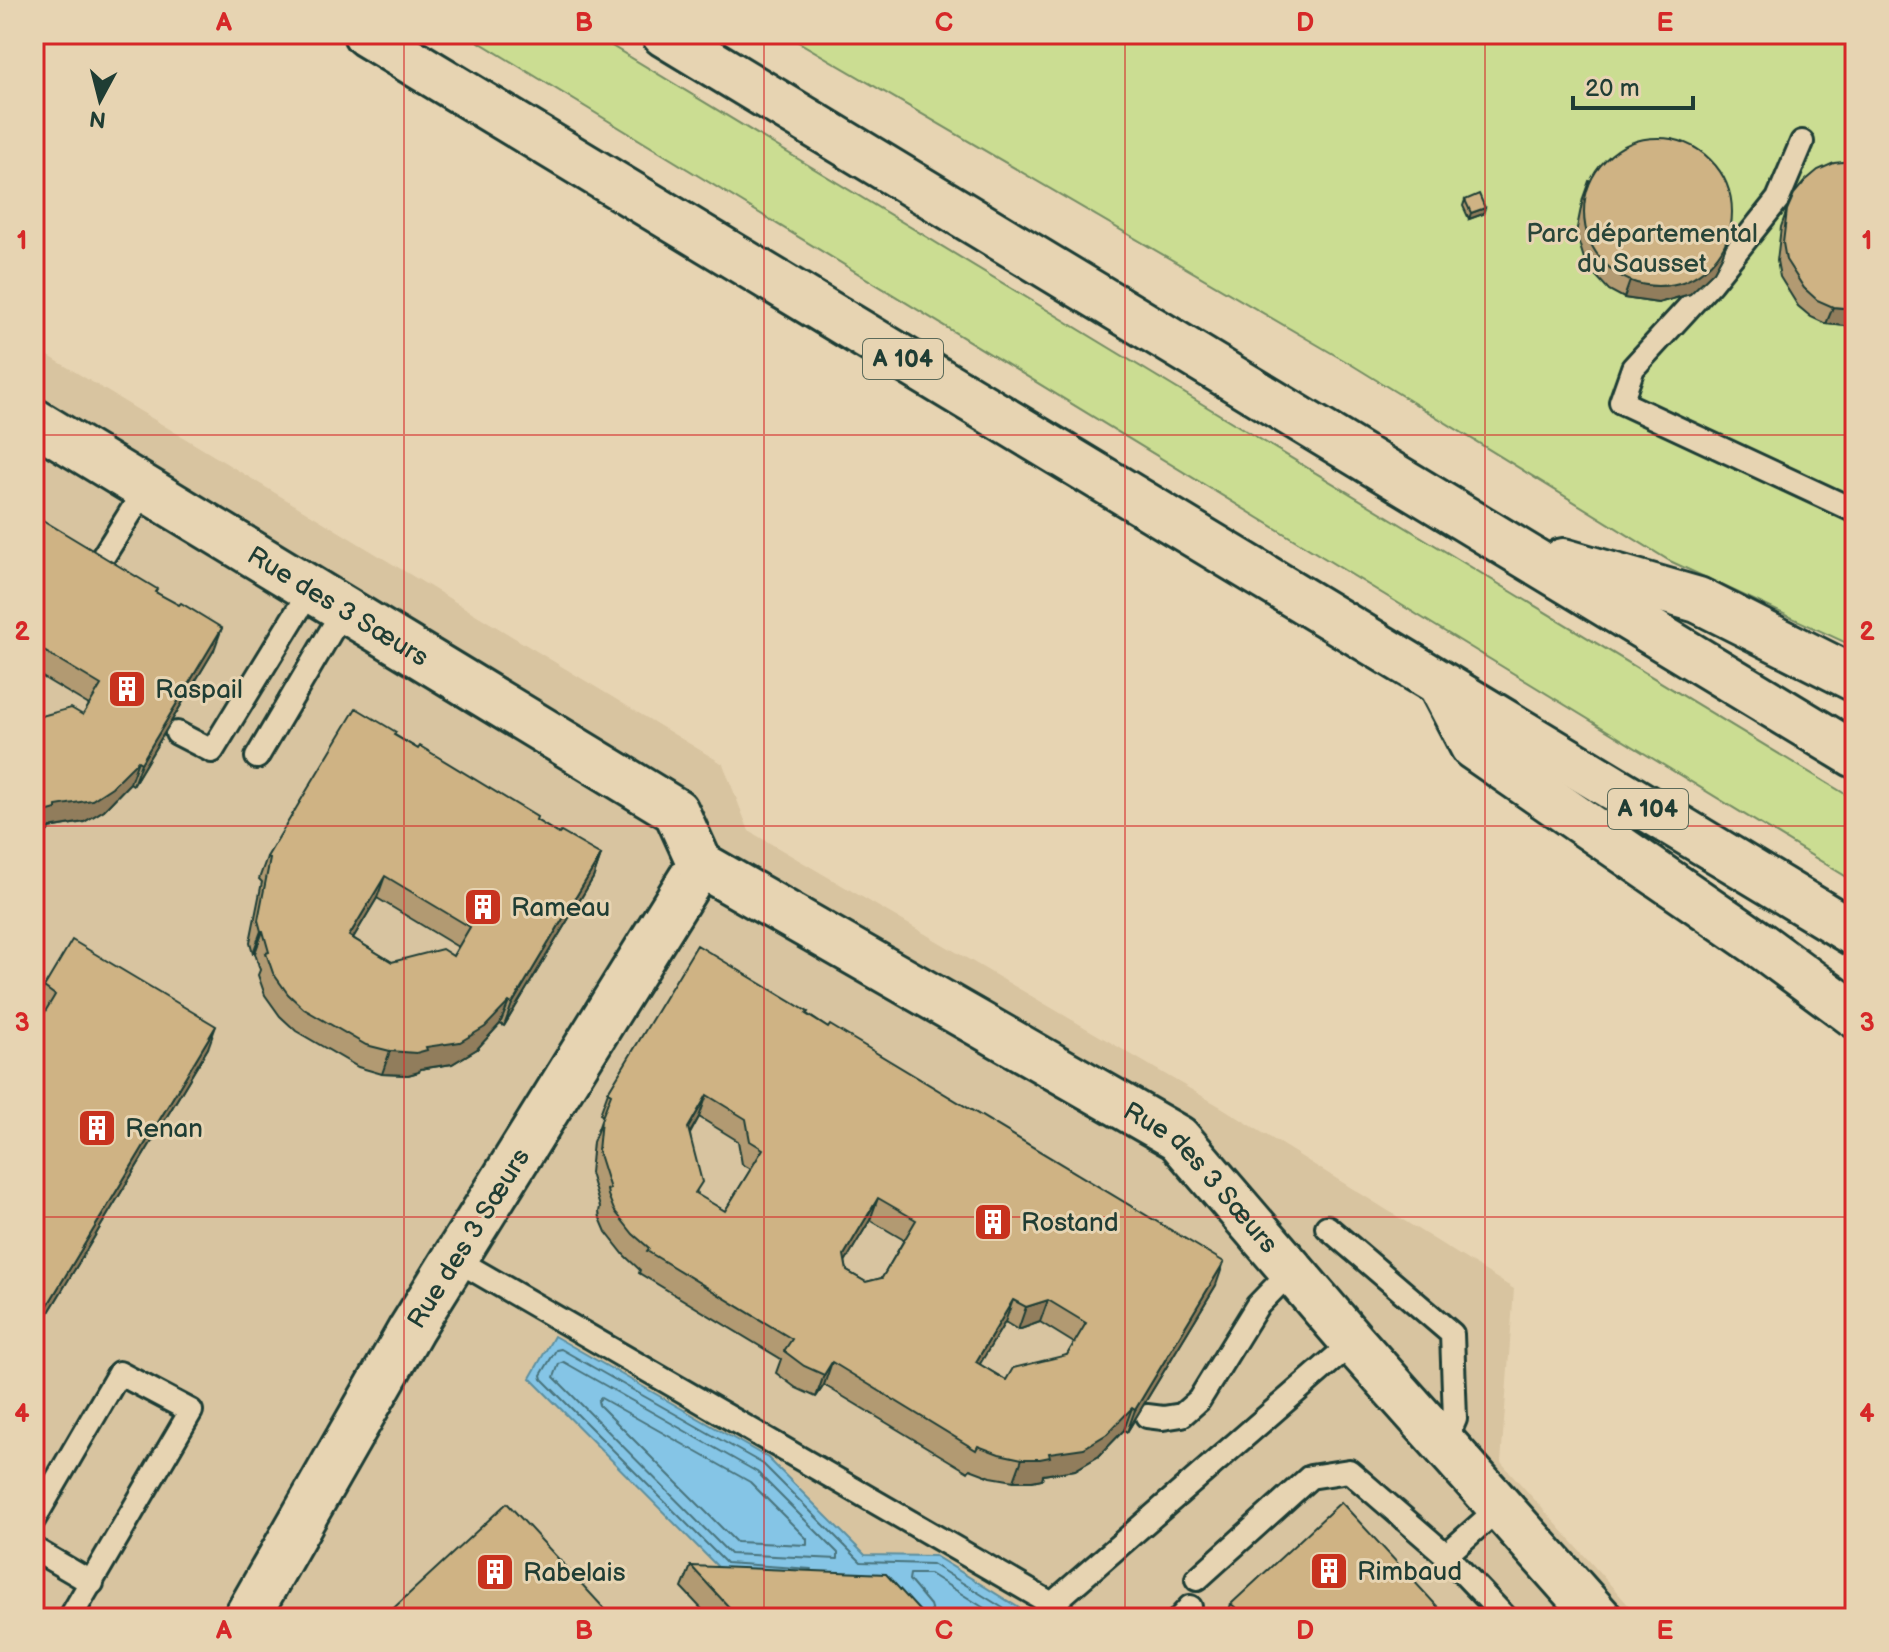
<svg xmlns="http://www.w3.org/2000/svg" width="1889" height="1652" font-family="'Balsamiq Sans',sans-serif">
	<rect width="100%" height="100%" fill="#e7d4b2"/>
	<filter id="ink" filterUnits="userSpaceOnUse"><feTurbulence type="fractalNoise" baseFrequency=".0125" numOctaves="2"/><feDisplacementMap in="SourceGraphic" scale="16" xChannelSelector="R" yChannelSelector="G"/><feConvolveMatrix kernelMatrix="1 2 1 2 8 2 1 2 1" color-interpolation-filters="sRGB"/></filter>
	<g filter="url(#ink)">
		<polygon fill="#d8c4a0" points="34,347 723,764 749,831 1221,1107 1514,1289 1501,1462 1640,1618 34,1618"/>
		<g fill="#cbdd92" stroke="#758d63" stroke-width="2">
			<polygon points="466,34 592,34 1855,800 1855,882"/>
			<polygon points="785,34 1855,34 1855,647 1670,561 1352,365"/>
		</g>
		<polygon fill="#85c5e6" stroke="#5c8f9f" stroke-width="2" points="554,1336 768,1458 865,1555 935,1556 1019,1608 1023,1618 918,1618 723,1572 530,1378"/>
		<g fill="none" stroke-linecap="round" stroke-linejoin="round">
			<g stroke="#48737b" stroke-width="2">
				<polygon points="564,1362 757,1472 838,1553 838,1559 730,1554 554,1377 559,1364"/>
				<polygon points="601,1398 750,1482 807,1539 807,1545 736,1542 599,1405 598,1401"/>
				<polyline points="811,1569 726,1563 542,1379 541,1375 556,1350 561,1349 763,1464 861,1562 932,1564 1011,1613 1014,1618"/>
				<polyline points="934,1618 930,1605 909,1580 910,1574 930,1574 1000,1618"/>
			</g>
			<defs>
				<g id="lane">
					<polyline points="1802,142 1778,199 1711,283 1633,368 1621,402 1855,511"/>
					<polyline points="101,560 146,488"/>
					<polyline points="177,733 212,751 311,589"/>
					<polyline points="257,757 344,609"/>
					<polyline points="1327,1227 1452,1334 1455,1419 1444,1445"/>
					<polyline points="455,1259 1052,1604 1353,1342"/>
					<polyline points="1147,1416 1163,1418 1182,1415 1199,1400 1257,1306 1292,1270"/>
					<polyline points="34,1519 119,1373 191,1411 70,1618"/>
					<polyline points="34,1549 92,1583"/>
					<polyline points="1446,1555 1500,1507"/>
					<polyline points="1197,1579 1310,1477 1349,1471 1446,1555 1506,1618"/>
					<polyline points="1052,1604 1068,1618"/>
					<polyline points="1180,1618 1190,1607"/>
				</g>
				<g id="street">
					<path id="s1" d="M34,421L676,811L700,864L411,1329L246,1618"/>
					<path id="s2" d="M700,864L1178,1138L1353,1342L1599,1618"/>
				</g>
				<g id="highway">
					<polyline points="366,34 1855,934"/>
					<polyline points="664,34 1855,755"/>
					<polyline points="1563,561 1698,600 1855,679"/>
					<polyline points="1440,684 1473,747 1759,944 1855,1015"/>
				</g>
			</defs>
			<use href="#lane" stroke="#1f3d34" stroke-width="28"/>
			<use href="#street" stroke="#1f3d34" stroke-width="50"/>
			<use href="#highway" stroke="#1f3d34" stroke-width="50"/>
			<use href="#lane" stroke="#e7d4b2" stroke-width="22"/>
			<use href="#street" stroke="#e7d4b2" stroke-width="44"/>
			<use href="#highway" stroke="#e7d4b2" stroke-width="44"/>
		</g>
		<g fill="#b29a72" stroke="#1f3d34" stroke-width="2" fill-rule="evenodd">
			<polygon points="1855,161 1855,327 1826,324 1811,317 1798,306 1780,277 1777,261 1781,227 1787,210"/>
			<polygon points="1589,181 1728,239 1722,256 1714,271 1690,294 1658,303 1624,298 1609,290 1586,265 1576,233 1583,198"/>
			<polygon points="1465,200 1483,214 1469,219 1463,206"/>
			<polygon points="34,518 156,592 214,650 133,785 130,783 104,810 84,822 49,828 48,831 37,834 83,715 89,705 34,672"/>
			<path d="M395,735L559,834L601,855L593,878L504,1026L500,1024L477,1049L452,1064L420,1069L419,1072L408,1075L382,1074L358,1067L296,1031L280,1016L265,995L258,975L260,970L255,953H253L250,942L262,882L259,879L267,857ZM377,898L458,947L453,956L392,962L353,938Z"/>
			<polygon points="44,987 208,1048 34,1337 34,1030 43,1015 36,1009"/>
			<path d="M807,1014L1216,1285L1127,1432L1124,1430L1099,1456L1075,1470L1043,1475L1042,1479L1032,1481H1014L991,1477L970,1469L968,1472L824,1385L816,1397L796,1388L776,1373L781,1359L639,1273L640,1270L625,1256L606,1232L600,1218L599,1212L600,1207L590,1173L593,1142L603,1116L600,1114L608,1092ZM699,1117L738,1141L742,1164L751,1169L725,1211L697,1195L690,1134ZM870,1220L904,1240L882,1278L866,1282L847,1271L845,1261ZM1005,1322L1018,1330L1040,1322L1074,1343L1067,1355L1006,1380L979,1364Z"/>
			<polygon points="691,1566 926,1618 710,1618 682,1588"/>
			<polygon points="1231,1604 1448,1618 1226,1618"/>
		</g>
		<g fill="#917d5c" stroke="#1f3d34" stroke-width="2">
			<polygon points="1485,208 1483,214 1469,219 1471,213"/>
			<polygon points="1728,239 1722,256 1714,271 1690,294 1658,303 1624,298 1630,281"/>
			<polygon points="1833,307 1855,309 1855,327 1826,324"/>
			<polygon points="222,628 214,650 133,785 141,763"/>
			<polygon points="138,761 130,783 104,810 84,822 49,828 48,831 34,833 34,810"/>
			<polygon points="601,855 593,878 504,1026 512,1004"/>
			<polygon points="385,876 377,898 341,958 349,936"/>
			<polygon points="261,931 263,931 255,953 253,953"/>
			<polygon points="509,1002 500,1024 477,1049 452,1064 420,1069 419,1072 408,1075 382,1074 390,1051 426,1047"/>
			<polygon points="216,1026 208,1048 34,1337 34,1328"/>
			<polygon points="707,1095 699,1117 680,1150 688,1128"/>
			<polygon points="878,1198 870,1220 836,1277 844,1255"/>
			<polygon points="1224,1262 1216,1285 1127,1432 1135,1410"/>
			<polygon points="1013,1300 1005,1322 968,1384 976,1362"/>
			<polygon points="1048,1300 1040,1322 1018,1330 1026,1307"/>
			<polygon points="832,1362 824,1385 816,1397 824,1375"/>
			<polygon points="1132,1408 1124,1430 1099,1456 1075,1470 1043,1475 1042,1479 1032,1481 1014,1481 1022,1459"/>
		</g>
		<g fill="#cfb384" stroke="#1f3d34" stroke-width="2" fill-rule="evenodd">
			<circle cx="1658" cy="212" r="74"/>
			<polygon points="1852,161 1855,161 1855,309 1833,307 1817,300 1804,288 1786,260 1783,243 1787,210 1794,194 1805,181 1818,170 1834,163"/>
			<polygon points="1479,194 1485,208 1471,213 1465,200"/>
			<polygon points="36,516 157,589 155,592 179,605 181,603 222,628 141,763 138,761 112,787 92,800 56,806 56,809 45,812 34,810 34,718 71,708 83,715 101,685 34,645 34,518"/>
			<path d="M356,708L396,732L394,735L418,749L420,746L537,817L536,820L559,834L561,832L601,855L512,1004L509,1002L485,1027L460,1042L426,1047L427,1050L416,1053L390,1051L366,1045L304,1009L288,994L273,973L266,953L269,952L263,931H261L258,920L270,859L267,857ZM385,876L470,927L453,956L442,949L392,962L349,936Z"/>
			<polygon points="72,940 216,1026 34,1328 34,1199 42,1186 34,1181 34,1030 55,995 44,987"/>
			<path d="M697,945L808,1012L806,1014L828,1028L830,1025L1224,1262L1135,1410L1132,1408L1107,1434L1084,1448L1049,1453L1050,1457L1040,1459H1022L999,1454L978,1446L976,1450L832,1362L824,1375L804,1366L784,1351L792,1339L647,1251L649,1248L633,1234L614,1210L608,1195L607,1190L610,1189L598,1151L601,1120L611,1094L608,1092ZM707,1095L746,1119L750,1141L763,1149L725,1211L695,1193L702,1182L688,1128ZM878,1198L916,1220L882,1278L866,1282L847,1271L844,1255ZM1013,1300L1026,1307L1048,1300L1086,1323L1067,1355L1013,1368L1006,1380L976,1362Z"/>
			<polygon points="1341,1502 1448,1618 1232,1618 1240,1611 1231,1604"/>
			<polygon points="507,1503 613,1618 383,1618"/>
			<polygon points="691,1566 886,1574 926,1618 739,1618"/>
		</g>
	</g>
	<path fill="none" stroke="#d62828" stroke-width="2" stroke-opacity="0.55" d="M404,34V1618M764,34V1618M1125,34V1618M1485,34V1618M34,435H1855M34,826H1855M34,1217H1855"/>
	<defs>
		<symbol id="building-square" viewBox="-11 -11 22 22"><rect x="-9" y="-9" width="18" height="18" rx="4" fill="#c8321e" stroke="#e7d4b2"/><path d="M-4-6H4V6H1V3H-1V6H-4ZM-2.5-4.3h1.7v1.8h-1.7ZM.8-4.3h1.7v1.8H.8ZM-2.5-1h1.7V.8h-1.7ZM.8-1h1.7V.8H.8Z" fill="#fff"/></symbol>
	</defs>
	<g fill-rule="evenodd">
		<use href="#building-square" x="105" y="667" width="44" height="44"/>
		<use href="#building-square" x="461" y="885" width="44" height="44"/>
		<use href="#building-square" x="75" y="1106" width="44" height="44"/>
		<use href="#building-square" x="971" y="1200" width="44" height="44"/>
		<use href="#building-square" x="1307" y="1549" width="44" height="44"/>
		<use href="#building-square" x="473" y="1550" width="44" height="44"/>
	</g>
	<g text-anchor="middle" stroke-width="6" stroke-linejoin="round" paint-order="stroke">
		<g fill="#e7d4b2" stroke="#5b6a5a" stroke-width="2">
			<rect x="863" y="339" width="80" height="40" rx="6"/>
			<rect x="1608" y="789" width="80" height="40" rx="6"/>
		</g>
		<g font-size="24" font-weight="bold" fill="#1f3d34">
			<text x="903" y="367">A 104</text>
			<text x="1648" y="817">A 104</text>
		</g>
		<g font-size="26" fill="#284539" stroke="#e7d4b2">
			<text x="1642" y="242">Parc départemental<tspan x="1642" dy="30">du Sausset</tspan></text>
		</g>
		<g font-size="26" fill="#1f3d34" stroke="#e7d4b2">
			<text dy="9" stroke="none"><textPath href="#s1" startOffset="356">Rue des 3 Sœurs</textPath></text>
			<text dy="9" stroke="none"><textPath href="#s2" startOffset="594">Rue des 3 Sœurs</textPath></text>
			<text transform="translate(468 1238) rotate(-58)" y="9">Rue des 3 Sœurs</text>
		</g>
		<g font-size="26" fill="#1f3d34" stroke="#e7d4b2" text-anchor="start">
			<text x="155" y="698">Raspail</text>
			<text x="511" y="916">Rameau</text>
			<text x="125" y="1137">Renan</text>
			<text x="1021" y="1231">Rostand</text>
			<text x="1357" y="1580">Rimbaud</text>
			<text x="523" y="1581">Rabelais</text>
		</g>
	</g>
	<rect width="1889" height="1652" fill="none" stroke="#e7d4b2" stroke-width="88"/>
	<g transform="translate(100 100) rotate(187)" stroke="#e7d4b2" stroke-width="6" paint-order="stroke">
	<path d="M0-6L14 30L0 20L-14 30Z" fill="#1f3d34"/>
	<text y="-12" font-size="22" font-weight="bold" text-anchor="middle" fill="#1f3d34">N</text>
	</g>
	<path d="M1573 96v12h120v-12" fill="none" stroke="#1f3d34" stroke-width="4"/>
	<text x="1585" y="96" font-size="24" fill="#1f3d34" stroke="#e7d4b2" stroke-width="6" paint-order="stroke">20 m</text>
	<rect x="44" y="44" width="1801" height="1564" fill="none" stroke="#d62828" stroke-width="3"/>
	<g font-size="26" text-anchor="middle" font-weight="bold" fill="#d62828">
		<text x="224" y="31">A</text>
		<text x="584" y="31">B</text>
		<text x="944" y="31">C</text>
		<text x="1305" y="31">D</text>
		<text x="1665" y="31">E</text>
		<text x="22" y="249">1</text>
		<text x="1867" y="249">1</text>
		<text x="22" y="640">2</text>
		<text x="1867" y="640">2</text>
		<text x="22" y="1031">3</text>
		<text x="1867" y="1031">3</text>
		<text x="22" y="1422">4</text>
		<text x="1867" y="1422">4</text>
		<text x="224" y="1639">A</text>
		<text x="584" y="1639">B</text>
		<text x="944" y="1639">C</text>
		<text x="1305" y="1639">D</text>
		<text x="1665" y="1639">E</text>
	</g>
</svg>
